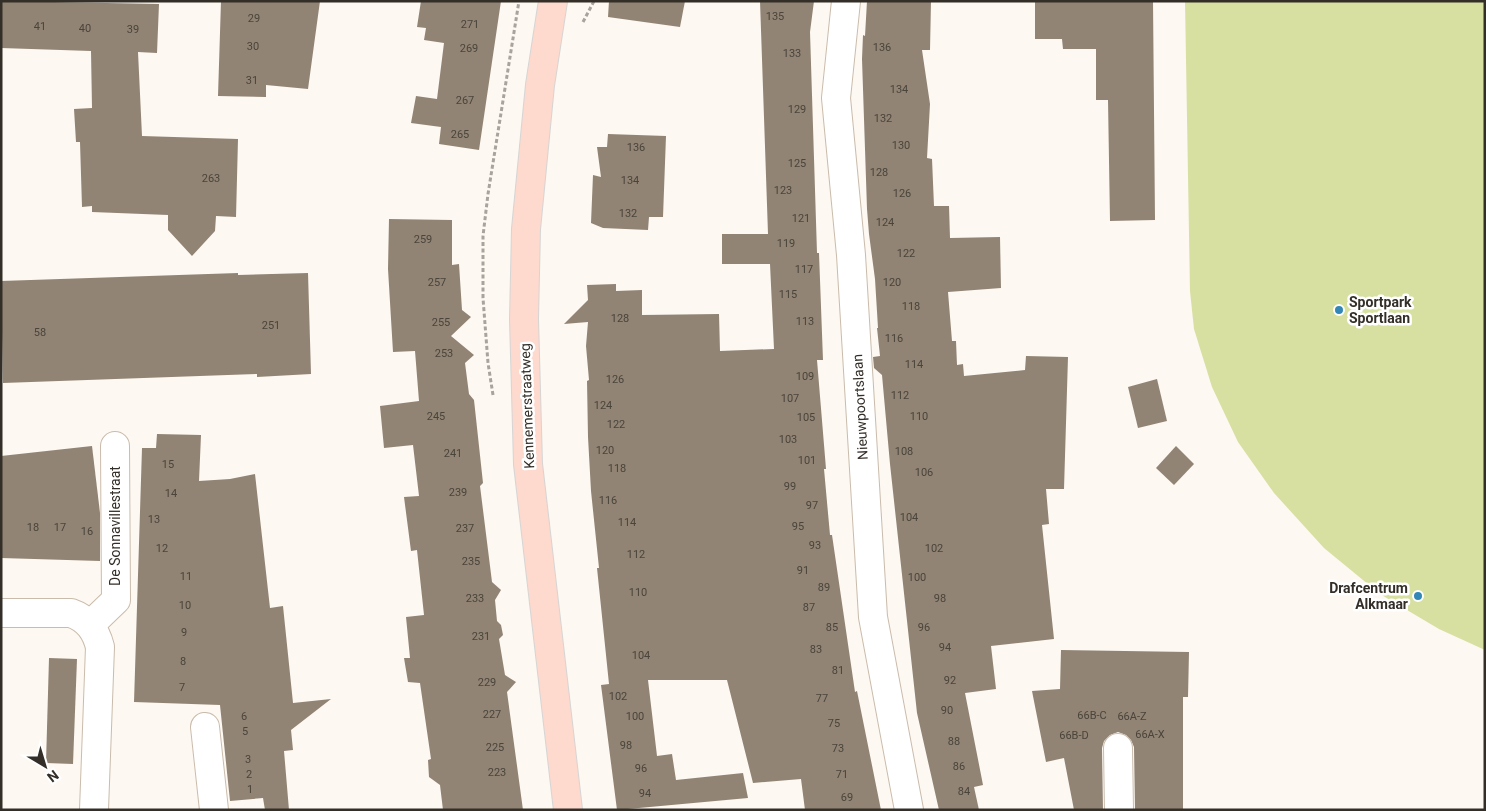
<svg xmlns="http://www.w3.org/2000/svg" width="1486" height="811" font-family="Roboto,sans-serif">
	<rect width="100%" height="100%" fill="#fdf8f1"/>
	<polygon fill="#d7dfa1" points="1185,1 1485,1 1485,650 1439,629 1380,594 1324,548 1274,493 1238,442 1212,387 1194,329 1190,291"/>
	<g fill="#918475">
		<polygon points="1,1 159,4 157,53 138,52 142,136 238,139 236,217 216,216 215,231 192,256 168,230 168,215 92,212 92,206 82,207 80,142 76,142 74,109 92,108 91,51 1,48"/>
		<polygon points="221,1 320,1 308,89 266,85 266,97 218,96"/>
		<polygon points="421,1 501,1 479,150 439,144 441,127 411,123 416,96 437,99 444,43 424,40 426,28 417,27"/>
		<polygon points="609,1 685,1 680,27 608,17"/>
		<polygon points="760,1 814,1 810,32 817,253 819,253 823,360 817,360 826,469 824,469 830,535 832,535 855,692 857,691 881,810 805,810 801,779 753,783 727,680 648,680 657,756 672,754 676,780 743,773 748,798 617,810 601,685 609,684 597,568 599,568 591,491 588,437 587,381 589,380 586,346 588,322 564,324 588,300 587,285 616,284 616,291 642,290 642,315 719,314 720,351 774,349 770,264 722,264 722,234 768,234"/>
		<polygon points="867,1 931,1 930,50 922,50 930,104 927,158 932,159 934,206 949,206 950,238 1000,237 1001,288 948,292 952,341 956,341 957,365 963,364 964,376 1025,370 1026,356 1068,357 1064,489 1046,489 1049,524 1042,525 1054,639 991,646 996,689 965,693 983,785 974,787 979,810 939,810 917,713 890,464 882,375 874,368 873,357 880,356 877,328 878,328 875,279 869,234 867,209 862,59 863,35 865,36"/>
		<polygon points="1035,1 1153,1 1155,220 1110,221 1108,100 1096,100 1096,49 1063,49 1062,39 1035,39"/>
		<polygon points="608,134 666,136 663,217 649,217 648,230 603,228 591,223 593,175 601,177 597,147 607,147"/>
		<polygon points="389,219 452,220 452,265 459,264 462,310 471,317 451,336 474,355 465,363 469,394 474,400 483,483 480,486 492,582 501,590 495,600 497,621 501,625 503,635 499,639 505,675 516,682 507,692 523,810 443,810 440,785 429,777 428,760 431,759 420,683 408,682 404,658 410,658 406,617 424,615 417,550 411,551 404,497 419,496 413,445 384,448 380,406 419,401 415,351 393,352 388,269"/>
		<polygon points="238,273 238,275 308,273 311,374 257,377 257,374 3,383 1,281"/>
		<polygon points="1157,379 1167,421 1138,428 1128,387"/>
		<polygon points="157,434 201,435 199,481 230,479 255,474 270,608 283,606 293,703 331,699 291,730 293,750 284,751 289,810 265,810 263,798 230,801 220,705 134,702 142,448 156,448"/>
		<polygon points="92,446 100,513 100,561 1,558 1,456"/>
		<polygon points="1176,446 1194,464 1174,485 1156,468"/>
		<polygon points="1061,650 1189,652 1188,697 1183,697 1183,810 1135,810 1134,747 1131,740 1126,735 1118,732 1110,735 1104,741 1102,748 1103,810 1074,810 1064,758 1046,762 1032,691 1060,689"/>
		<polygon points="49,658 77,659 73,764 46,763"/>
	</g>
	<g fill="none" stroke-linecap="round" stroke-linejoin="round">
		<defs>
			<g id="minor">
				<polyline points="846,1 836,98 851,255 873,617 909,810"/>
				<path d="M1,613H71C88,619 96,631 100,647L94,810"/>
				<polyline points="90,625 116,600 115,446"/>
				<polyline points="205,727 214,810"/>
				<polyline points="1118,748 1119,810"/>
			</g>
			<polyline id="major" points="553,1 540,85 526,229 524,319 528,464 568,810"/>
		</defs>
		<use href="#minor" stroke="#cabcac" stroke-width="30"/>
		<use href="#major" stroke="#d6d5d4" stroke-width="30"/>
		<g stroke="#a8a39c" stroke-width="3" stroke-dasharray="4 2.5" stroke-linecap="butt">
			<polyline points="583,22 594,1"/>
			<polyline points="493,395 488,363 483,298 483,236 488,194 519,1"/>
		</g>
		<use href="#minor" stroke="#fff" stroke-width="28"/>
		<use href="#major" stroke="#fdd9ce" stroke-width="28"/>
	</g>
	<g fill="#3287b6" stroke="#fff" stroke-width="2">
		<circle cx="1339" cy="310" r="5"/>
		<circle cx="1418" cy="596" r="5"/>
	</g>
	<g text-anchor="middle" stroke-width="5" stroke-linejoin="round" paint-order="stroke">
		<g font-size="11" fill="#4a443a">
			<text x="775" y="20">135</text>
			<text x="254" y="22">29</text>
			<text x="470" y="28">271</text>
			<text x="40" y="30">41</text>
			<text x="85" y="32">40</text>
			<text x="133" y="33">39</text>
			<text x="253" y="50">30</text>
			<text x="882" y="51">136</text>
			<text x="469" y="52">269</text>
			<text x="792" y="57">133</text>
			<text x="252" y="84">31</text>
			<text x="899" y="93">134</text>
			<text x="465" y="104">267</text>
			<text x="797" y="113">129</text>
			<text x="883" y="122">132</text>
			<text x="460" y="138">265</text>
			<text x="901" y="149">130</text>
			<text x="636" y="151">136</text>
			<text x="797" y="167">125</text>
			<text x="879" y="176">128</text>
			<text x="211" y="182">263</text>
			<text x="630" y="184">134</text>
			<text x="783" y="194">123</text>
			<text x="902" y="197">126</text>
			<text x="628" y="217">132</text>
			<text x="801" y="222">121</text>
			<text x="885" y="226">124</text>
			<text x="423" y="243">259</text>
			<text x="786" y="247">119</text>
			<text x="906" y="257">122</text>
			<text x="804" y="273">117</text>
			<text x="437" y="286">257</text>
			<text x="892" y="286">120</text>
			<text x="788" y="298">115</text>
			<text x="911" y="310">118</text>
			<text x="620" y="322">128</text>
			<text x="805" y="325">113</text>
			<text x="441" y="326">255</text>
			<text x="271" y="329">251</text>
			<text x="40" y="336">58</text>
			<text x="894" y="342">116</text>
			<text x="444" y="357">253</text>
			<text x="914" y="368">114</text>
			<text x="805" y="380">109</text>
			<text x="615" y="383">126</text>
			<text x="900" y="399">112</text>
			<text x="790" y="402">107</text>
			<text x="603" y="409">124</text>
			<text x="436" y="420">245</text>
			<text x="919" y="420">110</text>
			<text x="806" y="421">105</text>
			<text x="616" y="428">122</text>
			<text x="788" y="443">103</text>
			<text x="605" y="454">120</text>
			<text x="904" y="455">108</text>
			<text x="453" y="457">241</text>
			<text x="807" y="464">101</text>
			<text x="168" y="468">15</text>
			<text x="617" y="472">118</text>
			<text x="924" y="476">106</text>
			<text x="790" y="490">99</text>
			<text x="458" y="496">239</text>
			<text x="171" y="497">14</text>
			<text x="608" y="504">116</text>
			<text x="812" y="509">97</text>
			<text x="909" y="521">104</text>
			<text x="154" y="523">13</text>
			<text x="627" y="526">114</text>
			<text x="798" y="530">95</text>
			<text x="33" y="531">18</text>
			<text x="60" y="531">17</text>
			<text x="465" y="532">237</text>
			<text x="87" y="535">16</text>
			<text x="815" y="549">93</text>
			<text x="162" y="552">12</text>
			<text x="934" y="552">102</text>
			<text x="636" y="558">112</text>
			<text x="471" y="565">235</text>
			<text x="803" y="574">91</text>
			<text x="186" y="580">11</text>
			<text x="917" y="581">100</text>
			<text x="824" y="591">89</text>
			<text x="638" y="596">110</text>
			<text x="475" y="602">233</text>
			<text x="940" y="602">98</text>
			<text x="185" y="609">10</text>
			<text x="809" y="611">87</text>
			<text x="832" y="631">85</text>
			<text x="924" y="631">96</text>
			<text x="184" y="636">9</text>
			<text x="481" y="640">231</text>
			<text x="945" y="651">94</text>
			<text x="816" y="653">83</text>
			<text x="641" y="659">104</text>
			<text x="183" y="665">8</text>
			<text x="838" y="674">81</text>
			<text x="950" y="684">92</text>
			<text x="487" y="686">229</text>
			<text x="182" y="691">7</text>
			<text x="618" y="700">102</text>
			<text x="822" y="702">77</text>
			<text x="947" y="714">90</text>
			<text x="492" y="718">227</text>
			<text x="1092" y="719">66B-C</text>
			<text x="244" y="720">6</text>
			<text x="635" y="720">100</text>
			<text x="1132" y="720">66A-Z</text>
			<text x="834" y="727">75</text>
			<text x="245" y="735">5</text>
			<text x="1150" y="738">66A-X</text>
			<text x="1074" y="739">66B-D</text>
			<text x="954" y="745">88</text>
			<text x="626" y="749">98</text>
			<text x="495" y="751">225</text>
			<text x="838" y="752">73</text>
			<text x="248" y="763">3</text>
			<text x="959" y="770">86</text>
			<text x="641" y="772">96</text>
			<text x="497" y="776">223</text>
			<text x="249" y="778">2</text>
			<text x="842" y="778">71</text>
			<text x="250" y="793">1</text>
			<text x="964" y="795">84</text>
			<text x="645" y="797">94</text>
			<text x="847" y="801">69</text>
		</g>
		<g font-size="14" font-weight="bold" fill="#332e27" stroke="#fff" text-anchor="start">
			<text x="1349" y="307">Sportpark<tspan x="1349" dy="16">Sportlaan</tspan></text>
			<text x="1408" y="593" text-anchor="end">Drafcentrum<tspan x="1408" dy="16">Alkmaar</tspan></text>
		</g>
		<g font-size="14" fill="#332e27" stroke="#fff">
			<text transform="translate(527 406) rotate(-92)" y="5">Kennemerstraatweg</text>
			<text transform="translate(860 407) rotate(-93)" y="5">Nieuwpoortslaan</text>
			<text transform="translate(115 526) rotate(-90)" y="5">De Sonnavillestraat</text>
		</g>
	</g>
	<rect width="1486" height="811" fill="none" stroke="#332e27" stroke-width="5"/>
	<g transform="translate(45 766) rotate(142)" stroke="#ffffff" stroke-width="4" paint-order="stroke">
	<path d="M0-4L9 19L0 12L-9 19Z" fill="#332e27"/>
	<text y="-8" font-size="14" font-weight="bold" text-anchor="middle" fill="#332e27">N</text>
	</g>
</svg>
